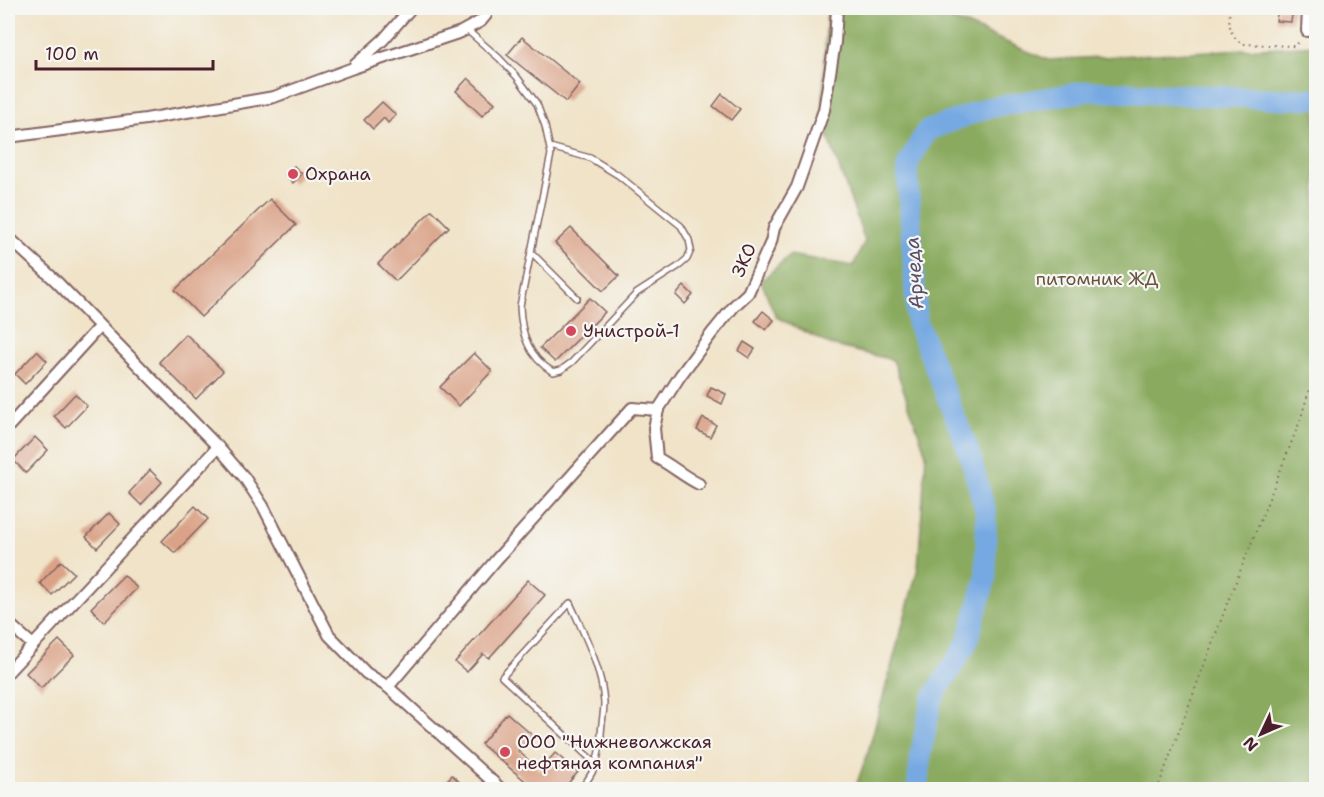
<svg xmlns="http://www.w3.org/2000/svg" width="1324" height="797" font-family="'Shantell Sans',sans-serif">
	<rect width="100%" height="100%" fill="#f6f6f2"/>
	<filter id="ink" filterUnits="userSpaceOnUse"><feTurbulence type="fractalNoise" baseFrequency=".0167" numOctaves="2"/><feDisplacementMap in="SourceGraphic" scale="12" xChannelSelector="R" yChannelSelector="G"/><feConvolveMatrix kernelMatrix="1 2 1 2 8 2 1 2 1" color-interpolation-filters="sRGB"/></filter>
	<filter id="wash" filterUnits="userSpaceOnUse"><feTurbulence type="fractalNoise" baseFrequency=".008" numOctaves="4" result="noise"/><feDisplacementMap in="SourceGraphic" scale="24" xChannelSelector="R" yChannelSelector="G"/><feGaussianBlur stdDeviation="1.35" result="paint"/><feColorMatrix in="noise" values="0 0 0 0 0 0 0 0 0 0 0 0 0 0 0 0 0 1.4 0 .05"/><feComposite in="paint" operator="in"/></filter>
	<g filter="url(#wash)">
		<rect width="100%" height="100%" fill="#f0e3c8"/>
		<polygon fill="#8aaa5e" stroke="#6a6444" stroke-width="1.5" points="827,8 912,8 964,24 1048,60 1316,45 1316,789 855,789 868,752 918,568 926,454 893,360 831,345 776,317 761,281 790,255 853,266 865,241 822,119"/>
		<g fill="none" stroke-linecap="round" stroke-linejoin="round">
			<polyline stroke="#76a9e2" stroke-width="21" points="917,790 921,752 932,699 967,643 986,578 986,513 969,452 917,322 907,166 926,131 987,108 1088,91 1287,99 1316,98"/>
		</g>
		<g id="blocks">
			<g fill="#daa287">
				<polygon points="1278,8 1293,8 1291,22 1276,21"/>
				<polygon points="522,37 580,84 566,102 507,55"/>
				<polygon points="468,78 495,103 482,116 456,91"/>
				<polygon points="722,94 740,109 731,120 713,106"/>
				<polygon points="382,102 396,115 388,123 384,118 373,129 364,120"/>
				<polygon points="294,166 302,174 293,183 285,175"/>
				<polygon points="270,199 296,225 201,317 175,290"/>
				<polygon points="432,210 449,227 396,281 378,264"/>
				<polygon points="571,228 619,276 603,291 555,243"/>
				<polygon points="684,286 693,295 685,304 676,295"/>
				<polygon points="590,298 605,312 555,362 540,348"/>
				<polygon points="763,311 774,320 766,330 755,321"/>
				<polygon points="186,334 223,371 196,399 159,362"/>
				<polygon points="744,342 755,349 749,358 739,351"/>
				<polygon points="37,351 47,361 25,384 15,374"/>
				<polygon points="474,353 492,371 459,406 440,387"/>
				<polygon points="711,387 726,394 722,404 707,396"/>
				<polygon points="75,394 87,406 66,428 54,416"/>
				<polygon points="703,418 716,425 710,437 697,430"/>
				<polygon points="35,437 48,450 26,473 13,460"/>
				<polygon points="150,470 162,482 141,505 129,493"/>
				<polygon points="195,506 208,519 175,553 162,541"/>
				<polygon points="109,513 120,524 97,548 86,537"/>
				<polygon points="61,561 74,573 52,595 40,583"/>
				<polygon points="124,575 137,588 104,622 91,608"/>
				<polygon points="528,580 545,595 489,658 483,654 467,672 455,662"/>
				<polygon points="59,640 74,655 41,688 26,673"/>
				<polygon points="507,713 532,735 518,751 540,770 555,753 578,772 563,789 535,789 481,744"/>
				<polygon points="452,775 467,789 439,789"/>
			</g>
		</g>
	</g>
	<g filter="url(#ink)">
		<use href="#blocks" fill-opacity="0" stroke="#846462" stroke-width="1.5"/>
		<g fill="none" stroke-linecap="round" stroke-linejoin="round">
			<defs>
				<g id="lane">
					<path d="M467,30L499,58L517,77L537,104L545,126L551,154L520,306C521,333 528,357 553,372L561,370L572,362L637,293L679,266L687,259L691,250L689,240L681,226L618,175L590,158L550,147"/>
					<polyline points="531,252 577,298"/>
					<path d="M579,790C595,774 599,758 601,736C601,725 604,714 604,703C602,668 584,634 570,603L502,677L595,763"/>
				</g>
				<g id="street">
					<polyline points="1307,31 1308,8"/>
					<polyline points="355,65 383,40 411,8"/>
					<polyline points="8,137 146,119 274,97 353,68 461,32 481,21 486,15 488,8"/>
					<polyline points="8,237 56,281 218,447 244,477 263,506 329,635 366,673 388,687 502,790"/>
					<polyline points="8,427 99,327"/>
					<path d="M699,484C683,476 671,465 657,458L654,428L658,410L680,376L712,333L735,305L748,293L771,242L774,228L797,187L824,110L835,42L837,8"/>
					<polyline points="8,623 33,645"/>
					<polyline points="8,672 218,447"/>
					<polyline points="388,687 496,560 632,408 658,410"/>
				</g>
			</defs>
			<use href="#lane" stroke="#846462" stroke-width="8"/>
			<use href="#street" stroke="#846462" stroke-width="14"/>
			<g stroke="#846462" stroke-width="2" stroke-dasharray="1.5 4.5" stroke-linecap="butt">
				<path d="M1230,8C1228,22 1229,37 1243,44L1294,46L1301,41"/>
				<polyline points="1157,790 1229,599 1300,421 1316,367"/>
			</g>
			<use href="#lane" stroke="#fff" stroke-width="5"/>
			<use href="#street" stroke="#fff" stroke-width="10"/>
		</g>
	</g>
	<g fill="#d1495b" stroke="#f6f6f2" stroke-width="2">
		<circle cx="293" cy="174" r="6"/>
		<circle cx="571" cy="331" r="6"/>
		<circle cx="505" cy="752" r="6"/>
	</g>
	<g text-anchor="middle" stroke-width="4.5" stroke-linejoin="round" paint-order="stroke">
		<g font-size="18" fill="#4a1f2b" stroke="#f6f6f2" text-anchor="start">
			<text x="305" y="180">Охрана</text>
			<text x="583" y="337">Унистрой-1</text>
			<text x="517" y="748">ООО "Нижневолжская<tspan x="517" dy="21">нефтяная компания"</tspan></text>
		</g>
		<g font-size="18" fill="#4a1f2b" stroke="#f6f6f2">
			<text transform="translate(744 260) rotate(-66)" y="6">ЗКО</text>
		</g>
		<g font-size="18" fill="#68513e" stroke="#f6f6f2">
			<text x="1097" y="285">питомник ЖД</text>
		</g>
		<g font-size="20" font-style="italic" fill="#594f6b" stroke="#f6f6f2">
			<text transform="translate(914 273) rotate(-94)" y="7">Арчеда</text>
		</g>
	</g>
	<rect width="1324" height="797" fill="none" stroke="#f6f6f2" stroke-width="30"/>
	<g transform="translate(1261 734) rotate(226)" stroke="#f6f6f2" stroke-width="4.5" paint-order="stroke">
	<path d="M0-4.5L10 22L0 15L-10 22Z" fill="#4a1f2b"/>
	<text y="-9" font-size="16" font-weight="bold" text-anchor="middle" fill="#4a1f2b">N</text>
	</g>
	<path d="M36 60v9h177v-9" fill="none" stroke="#4a1f2b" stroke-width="3"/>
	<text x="45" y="60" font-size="18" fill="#4a1f2b" stroke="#f6f6f2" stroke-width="4.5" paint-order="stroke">100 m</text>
</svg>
